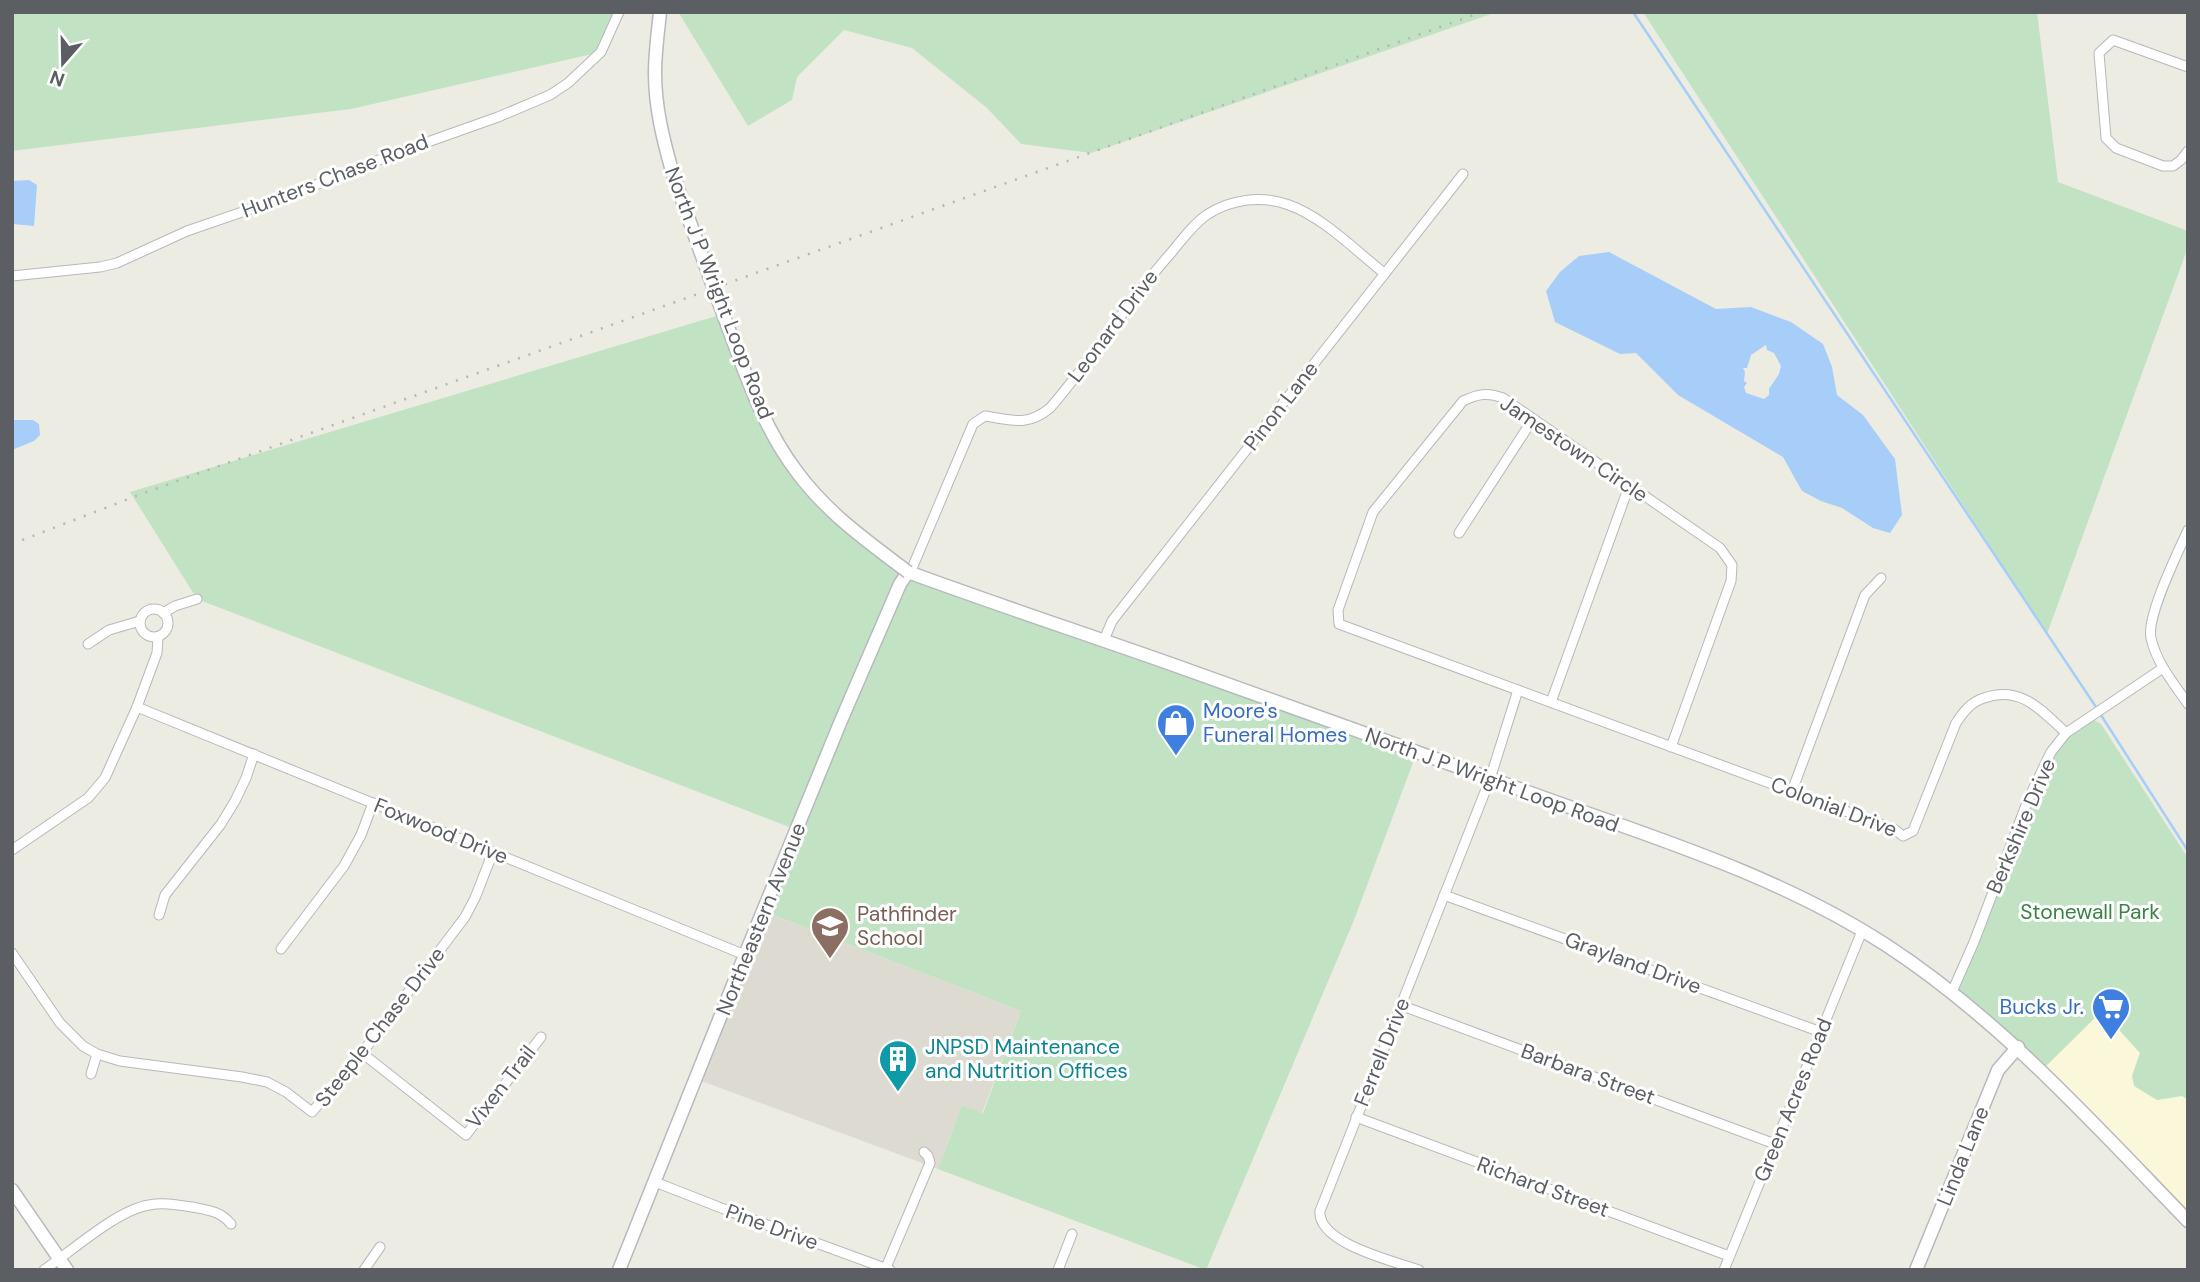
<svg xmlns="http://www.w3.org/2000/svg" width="2200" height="1282" font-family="'DM Sans',sans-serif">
	<rect width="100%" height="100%" fill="#edece3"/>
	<polygon fill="#fbf7da" points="2102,1010 2140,1053 2132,1076 2157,1100 2182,1096 2188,1100 2188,1221 2041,1071"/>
	<polygon fill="#dddbd1" points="763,911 1021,1011 982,1113 962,1105 938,1169 696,1079"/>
	<g fill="#c1e3c4">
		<polygon points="12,12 619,12 601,52 351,109 12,151"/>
		<polygon points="681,12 1497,12 1091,153 1021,144 987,108 912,48 844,30 797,77 792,100 748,126 680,15"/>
		<polygon points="1643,12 2037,12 2058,182 2188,231 2188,247 2047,634"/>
		<polygon points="723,314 752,393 797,472 908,572 1417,752 1354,920 1206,1270 938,1169 962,1105 983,1113 1021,1011 763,911 797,830 197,599 130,492"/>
		<polygon points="2089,717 2101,724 2188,858 2188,1100 2182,1096 2157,1100 2134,1086 2132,1076 2140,1053 2102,1011 2041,1071 1952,992 2051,752"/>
	</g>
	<g fill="#a7cdf9" fill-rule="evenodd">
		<polygon points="29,180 37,185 34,226 13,224 12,181"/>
		<path d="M1609,252L1716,309L1751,307L1791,322L1823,344L1832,367L1837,395L1863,415L1895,459L1902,515L1890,533L1873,528L1842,508L1821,501L1802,491L1783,457L1678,395L1636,353L1620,354L1555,322L1546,291L1560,272L1579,256ZM1766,345L1767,350L1774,353L1781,366L1779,374L1769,389V395L1764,399L1746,393L1744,387L1747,383L1744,381L1745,372L1743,368H1747L1751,355Z"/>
		<polygon points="12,420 33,420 39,424 40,435 34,441 12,450"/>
	</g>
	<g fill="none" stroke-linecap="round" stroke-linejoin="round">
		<polyline stroke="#a7cdf9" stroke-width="2.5" points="1633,12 2092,701 2188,851"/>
		<defs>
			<g id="street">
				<polyline points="2188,67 2113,40 2099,53 2106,138 2116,148 2163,166 2173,166 2181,160 2188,151"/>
				<polyline points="12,276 100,267 117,263 187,231 280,199 394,154 498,117 550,95 568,83 601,52 619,12"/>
				<path d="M2188,530C2178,552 2146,617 2151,638C2156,662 2174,684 2188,704"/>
				<polyline points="1459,533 1533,419"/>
				<path d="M908,572L913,566L973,424L985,416C1012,420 1027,427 1050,408C1093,359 1127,302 1171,253C1182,240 1193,224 1208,214C1232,199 1262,195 1289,205C1323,217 1356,251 1384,273"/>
				<circle cx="154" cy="623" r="14"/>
				<polyline points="163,613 175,606 197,599"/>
				<polyline points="1104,640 1112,621 1463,174"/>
				<polyline points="88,644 109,630 140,621"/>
				<polyline points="1551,702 1629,486"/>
				<polyline points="137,707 745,955"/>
				<path d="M1671,747L1731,581L1732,565L1720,548L1503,398C1487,392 1478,394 1463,401L1373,512L1338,610L1339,624L1894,829L1903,836L1913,831L1956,723C1964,711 1971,702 1984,698C2021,685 2041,710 2066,733"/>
				<polyline points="1792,791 1865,595 1881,578"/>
				<polyline points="12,850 88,798 105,778 137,707 157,653 158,637"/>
				<polyline points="1444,895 1821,1032"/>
				<polyline points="159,915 165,895 221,824 235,801 246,778 254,754"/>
				<polyline points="281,949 344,866 361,835 373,803"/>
				<polyline points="12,953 60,1023 83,1046 97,1054 120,1061 242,1077 267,1082 286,1092 312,1112 362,1053 465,917 475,898 493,852"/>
				<polyline points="1952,992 1974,942 2028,800 2051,752 2066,733 2163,668"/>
				<polyline points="1400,1005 1775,1144"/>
				<polyline points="362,1053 466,1135 541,1037"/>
				<polyline points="91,1074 97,1054"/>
				<polyline points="1356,1117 1729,1256"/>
				<polyline points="655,1182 729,1211 890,1270"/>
				<path d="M44,1270C72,1251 117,1210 149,1205C164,1202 178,1205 192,1207C208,1210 220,1211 231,1224"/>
				<polyline points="364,1270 380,1247"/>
				<polyline points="885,1270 930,1163 928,1156 924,1152"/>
				<polyline points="1058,1270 1072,1234"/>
				<path d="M1419,1270C1393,1261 1317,1243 1320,1211L1490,779L1518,690"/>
				<polyline points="1724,1270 1862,931"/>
			</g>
			<g id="secondary">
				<path d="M660,12C658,32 655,53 655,73C655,107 663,139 672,171"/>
				<polyline points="12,1190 67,1270"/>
				<path d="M619,1270L745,955L840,723L900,584L908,572C995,604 1083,633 1171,664C1288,705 1405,748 1522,790C1645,835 1775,873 1886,945C2001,1020 2093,1123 2188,1221"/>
				<polyline points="1916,1270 1998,1070 2018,1047"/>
			</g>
		</defs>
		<use href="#street" stroke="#b6b8bc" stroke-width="11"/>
		<use href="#secondary" stroke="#b7b9be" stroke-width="15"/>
		<use href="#street" stroke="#fff" stroke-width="9"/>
		<use href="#secondary" stroke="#fff" stroke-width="12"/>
		<polyline stroke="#b4b5b5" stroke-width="2.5" stroke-dasharray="2 9" stroke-linecap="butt" points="12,544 144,493 1482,12"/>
		<defs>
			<path id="secondary-bridge" d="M672,171C690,223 709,276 728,327C747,378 764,429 797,472C828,514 867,541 908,572"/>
		</defs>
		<use href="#secondary-bridge" stroke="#b7b9be" stroke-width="15" stroke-linecap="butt"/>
		<use href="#secondary-bridge" stroke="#fff" stroke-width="12"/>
	</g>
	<defs>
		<symbol id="shop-pin" viewBox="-11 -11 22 30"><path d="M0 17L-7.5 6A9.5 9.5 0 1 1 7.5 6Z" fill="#3f7fe0" stroke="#fff"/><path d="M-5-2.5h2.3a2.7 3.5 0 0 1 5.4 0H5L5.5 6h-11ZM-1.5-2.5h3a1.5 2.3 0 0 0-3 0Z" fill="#fff"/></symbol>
		<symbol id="school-pin" viewBox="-11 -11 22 30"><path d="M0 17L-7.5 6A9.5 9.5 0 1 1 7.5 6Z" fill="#8d6e63" stroke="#fff"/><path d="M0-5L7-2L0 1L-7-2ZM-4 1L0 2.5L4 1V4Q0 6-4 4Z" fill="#fff"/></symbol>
		<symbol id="supermarket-pin" viewBox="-11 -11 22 30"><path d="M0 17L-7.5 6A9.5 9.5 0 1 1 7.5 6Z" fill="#3f7fe0" stroke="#fff"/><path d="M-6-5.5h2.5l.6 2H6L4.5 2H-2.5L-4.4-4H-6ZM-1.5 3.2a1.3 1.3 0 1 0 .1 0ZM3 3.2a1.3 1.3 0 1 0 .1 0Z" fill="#fff"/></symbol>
		<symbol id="building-pin" viewBox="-11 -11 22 30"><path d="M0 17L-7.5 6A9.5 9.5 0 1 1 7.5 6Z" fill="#0f9aa8" stroke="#fff"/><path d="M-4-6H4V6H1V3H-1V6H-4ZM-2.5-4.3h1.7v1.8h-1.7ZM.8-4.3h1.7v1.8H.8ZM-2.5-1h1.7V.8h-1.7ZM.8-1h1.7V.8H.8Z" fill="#fff"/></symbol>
	</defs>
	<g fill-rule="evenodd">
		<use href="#shop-pin" x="1154" y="701" width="44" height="60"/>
		<use href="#school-pin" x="808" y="904" width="44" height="60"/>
		<use href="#supermarket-pin" x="2089" y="985" width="44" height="60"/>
		<use href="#building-pin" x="876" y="1037" width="44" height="60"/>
	</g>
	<g text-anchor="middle" stroke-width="6" stroke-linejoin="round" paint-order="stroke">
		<g font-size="21" fill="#5b5e63" stroke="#fff">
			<text transform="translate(335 176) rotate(-21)" y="7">Hunters Chase Road</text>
			<text transform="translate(719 293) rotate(69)" y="7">North J P Wright Loop Road</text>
			<text transform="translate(1113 326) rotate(-53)" y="7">Leonard Drive</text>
			<text transform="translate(1281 406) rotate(-52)" y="7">Pinon Lane</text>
			<text transform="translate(1574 449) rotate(34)" y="7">Jamestown Circle</text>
			<text transform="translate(1492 780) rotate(20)" y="7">North J P Wright Loop Road</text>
			<text transform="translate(1834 807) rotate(21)" y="7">Colonial Drive</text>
			<text transform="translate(2021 826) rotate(-67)" y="7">Berkshire Drive</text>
			<text transform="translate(441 831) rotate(22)" y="7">Foxwood Drive</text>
			<text transform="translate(761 919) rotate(-68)" y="7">Northeastern Avenue</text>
			<text transform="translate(1633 963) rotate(20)" y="7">Grayland Drive</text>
			<text transform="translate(380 1027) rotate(-52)" y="7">Steeple Chase Drive</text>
			<text transform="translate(1382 1052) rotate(-68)" y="7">Ferrell Drive</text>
			<text transform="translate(1588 1074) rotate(20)" y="7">Barbara Street</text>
			<text transform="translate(501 1087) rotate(-52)" y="7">Vixen Trail</text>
			<text transform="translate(1793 1100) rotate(-68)" y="7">Green Acres Road</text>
			<text transform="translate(1963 1156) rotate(-68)" y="7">Linda Lane</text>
			<text transform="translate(1543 1187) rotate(20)" y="7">Richard Street</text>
			<text transform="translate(772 1227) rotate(20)" y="7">Pine Drive</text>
		</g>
		<g font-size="21" fill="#366cbe" stroke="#fff" text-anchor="start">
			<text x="1203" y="718">Moore's<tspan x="1203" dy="24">Funeral Homes</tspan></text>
			<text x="2084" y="1014" text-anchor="end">Bucks Jr.</text>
		</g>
		<g font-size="21" fill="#3b8245" stroke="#fff">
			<text x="2090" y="919">Stonewall Park</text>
		</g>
		<g font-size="21" fill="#785e54" stroke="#fff" text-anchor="start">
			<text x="857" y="921">Pathfinder<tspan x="857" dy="24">School</tspan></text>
		</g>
		<g font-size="21" fill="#0d838f" stroke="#fff" text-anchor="start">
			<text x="925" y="1054">JNPSD Maintenance<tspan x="925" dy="24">and Nutrition Offices</tspan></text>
		</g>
	</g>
	<rect width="2200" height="1282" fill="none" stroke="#5b5e63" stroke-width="28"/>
	<g transform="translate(63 63) rotate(200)" stroke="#ffffff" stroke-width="5" paint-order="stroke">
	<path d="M0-5L12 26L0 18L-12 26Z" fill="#5b5e63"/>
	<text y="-10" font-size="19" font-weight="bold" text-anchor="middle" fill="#5b5e63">N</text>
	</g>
</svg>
